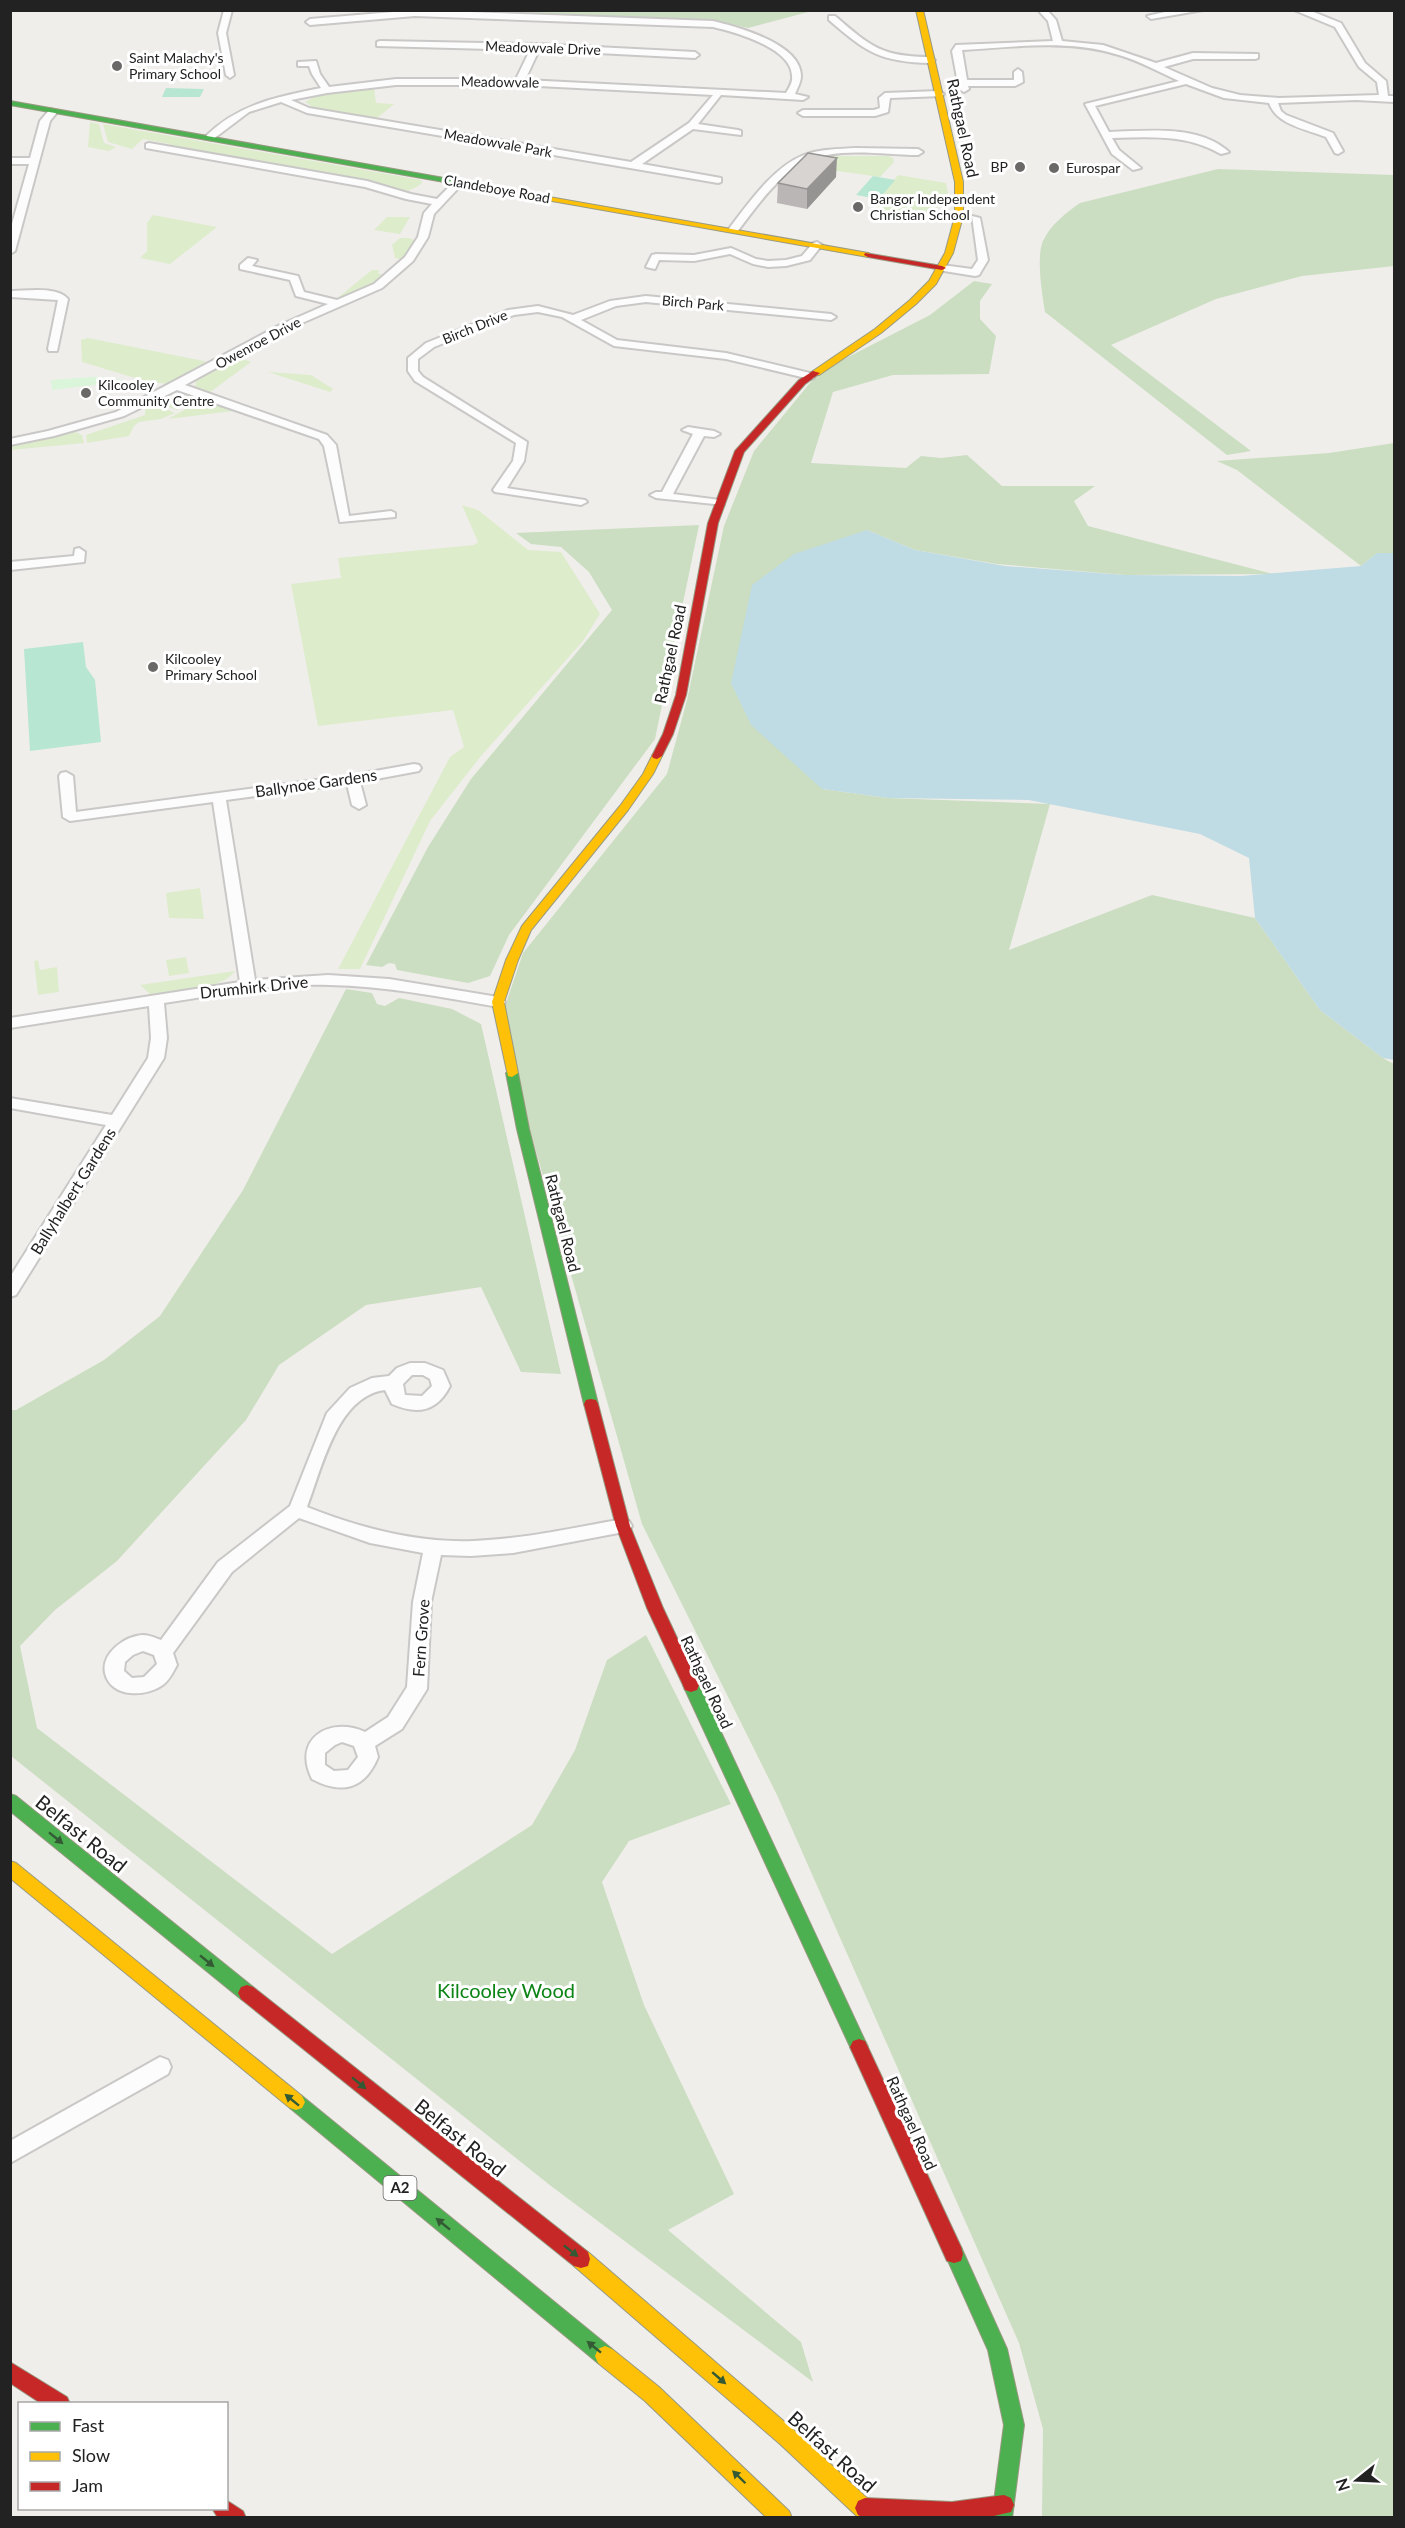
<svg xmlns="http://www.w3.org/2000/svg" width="1405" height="2528" font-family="Lato,sans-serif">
	<rect width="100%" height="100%" fill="#f0eeeb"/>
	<g fill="#ddeccb">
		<polygon points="374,87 376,103 394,104 377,118 315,108 305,102 317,96"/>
		<polygon points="90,122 99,124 104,143 116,147 109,151 88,147"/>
		<path d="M103,124L421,180L422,183C406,196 399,190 381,185L167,147L170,144L143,139L132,149L108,142Z"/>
		<polygon points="835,156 889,156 893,158 894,162 880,177 823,169 826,157"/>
		<polygon points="898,175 946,183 948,193 929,219 871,210"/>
		<polygon points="153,215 217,227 170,264 140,258 147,251 147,223"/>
		<polygon points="387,217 410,217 400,234 374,230"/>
		<polygon points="400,238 409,238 416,241 403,260 395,258 392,245"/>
		<polygon points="372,270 379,270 378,273 385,276 343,299 335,300"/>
		<polygon points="88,338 204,361 206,362 167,384 145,381 82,362 81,340"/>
		<polygon points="237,357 251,362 209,393 195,388 196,380"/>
		<polygon points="268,372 311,375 333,389 330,392"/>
		<polygon points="177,394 198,399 177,410 157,403"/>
		<polygon points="202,400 233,411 168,419 200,401"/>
		<polygon points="151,406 159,406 175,413 161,419 139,422 134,426 129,436 87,443 86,435 145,415 145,410"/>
		<polygon points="76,432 82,435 84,443 11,450 11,446"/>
		<polygon points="462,505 478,510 528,550 561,552 600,614 583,641 481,756 430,821 360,969 338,969 450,757 464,747 453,710 318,726 291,584 341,578 338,558 474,545 478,542"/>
		<polygon points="200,888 204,919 169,918 166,893"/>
		<polygon points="186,957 189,973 169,976 166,960"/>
		<polygon points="38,960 40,970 57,967 59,992 38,995 34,961"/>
		<path d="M235,971C223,990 172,991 150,994L140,985Z"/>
	</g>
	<g fill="#cbdec1">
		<polygon points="376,11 812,11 748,28 711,20 676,18 429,11 377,14"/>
		<path d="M1218,169L1394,175V266L1302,276L1216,299L1111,345L1251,451L1227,455L1045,312C1042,294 1036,257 1043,241C1050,225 1067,212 1080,203Z"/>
		<polygon points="974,281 992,284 980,301 980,319 996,336 989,374 893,375 833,392 811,463 906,468 921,456 941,458 967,455 1002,486 1095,486 1074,501 1088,526 1273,574 1125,575 997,564 915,550 867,530 822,789 888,798 1050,804 1009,950 1152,895 1255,918 1320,1010 1383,1058 1394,1064 1394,2517 1042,2517 1043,2429 1019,2343 777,1795 642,1524 529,1127 505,1006 523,953 667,774 687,700 724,526 754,451 819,372 930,315"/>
		<polygon points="1394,443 1394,553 1377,553 1361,566 1237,470 1217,461 1329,453"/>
		<polygon points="699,525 655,739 509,935 490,976 468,983 397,970 395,964 389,963 382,967 366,965 428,847 471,779 612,610 589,572 561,547 531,544 516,533"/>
		<polygon points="346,989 372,993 377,1004 385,1006 399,998 452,1009 481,1024 561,1374 521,1372 481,1287 366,1305 279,1365 246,1420 117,1561 55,1610 20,1646 37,1728 332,1954 532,1825 575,1750 607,1660 646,1635 731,1804 629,1841 602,1882 644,2005 734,2194 668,2230 801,2342 813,2382 551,2186 11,1756 11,1410 16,1410 104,1360 160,1316 243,1190"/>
	</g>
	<path fill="#daf5da" d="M91,377H109L129,382C122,392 111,389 103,388L102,384L52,390L51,380Z"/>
	<g fill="#b7e6d2">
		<polygon points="166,88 204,89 200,97 162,97"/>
		<polygon points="873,176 895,180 879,199 856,195"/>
		<polygon points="83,642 86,667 95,680 101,742 30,751 24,649"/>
	</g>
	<polygon fill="#bfdbe3" points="867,530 915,550 1005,566 1125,575 1241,576 1361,566 1377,553 1394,553 1394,1060 1383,1058 1320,1010 1255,918 1249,858 1200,834 1029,800 888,798 822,789 751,725 731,683 752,585 794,554"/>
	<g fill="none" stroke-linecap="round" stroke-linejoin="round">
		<defs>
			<g id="street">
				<polygon points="224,10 232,10 226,33 234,75 230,78 226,75 218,33"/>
				<path d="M417,10L713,21C738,27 801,44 801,76C801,82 797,89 795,94L808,97L803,100L721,95L698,124L738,130L741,131V135L693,129L642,164L721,178V182L718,183L307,113L281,102L249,112L212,140L204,138C237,104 277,97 321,88L312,74L309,66H298V62L316,61L320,74L329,87L396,79H516L530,50L377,46V42L380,41L536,44L695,52L699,55L695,58L539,50L525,80L786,93C789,88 793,82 792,76C792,48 735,32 713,27L415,16L310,25L306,22L310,19ZM396,85H519L713,95L689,123L631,162L309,108L291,100L327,93Z"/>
				<path d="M1038,10H1047L1056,20L1062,41L1103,45L1156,63L1193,53L1258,54V58L1255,59H1193L1164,67L1212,88L1240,95L1279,98L1379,95L1377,82L1359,67L1335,27L1294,10L1311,11L1341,23L1365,63L1386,81L1388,96H1394V102L1356,100L1278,103L1281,111L1286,115L1333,133L1343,151L1338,154L1335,153L1326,137C1306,129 1277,125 1269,103L1224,98L1186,84L1095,106L1109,132C1147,131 1198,124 1229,152L1221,154C1186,134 1151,137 1112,138L1119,150L1141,168L1133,170L1112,154L1085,104L1179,81C1159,72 1140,61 1119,55C1069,39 1013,47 962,50L967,80H1014V72L1018,69L1022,72L1023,82L1015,86H968L969,89L964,92L959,89L952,51L956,45L1053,41L1048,21Z"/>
				<polygon points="1174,10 1203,10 1151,19 1147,16"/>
				<path d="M829,16H835C871,47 882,57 931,57L935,60L931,63C880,62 866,52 829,20Z"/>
				<polygon points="939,91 944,94 942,96 890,98 888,112 875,116 803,116 798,113 803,110 874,110 880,108 879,98 885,93"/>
				<polygon points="50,109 58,111 50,121 15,251 10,254 10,231 29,164 10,164 10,158 30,158 40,121"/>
				<polygon points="149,143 367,181 411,194 437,199 456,180 464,182 434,214 428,237 413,261 382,288 286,330 185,385 327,435 336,445 349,516 391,511 395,513 395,517 340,522 324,446 319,439 177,390 124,416 54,436 10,445 10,439 48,431 116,412 278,326 328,304 296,296 290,280 240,269 240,265 248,258 257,260 252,266 298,276 304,292 337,300 374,284 405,257 418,237 424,213 432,204 406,199 365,187 146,148 146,144"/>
				<path d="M855,148L918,149L923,152L918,155C881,155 833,145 800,165C774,180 755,209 737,232L728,230C748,204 773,167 804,155C820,149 838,149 855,148Z"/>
				<polygon points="972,216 980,218 988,260 979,275 975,276 938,270 938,266 942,265 972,269 978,260"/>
				<polygon points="817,242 822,245 810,260 786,266 768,267 753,264 730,254 694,261 659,260 655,269 646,267 652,255 656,254 694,255 731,248 756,259 768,261 786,260 802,256 813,243"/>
				<path d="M10,291C27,291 57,286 68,299L57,351H49L48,349L58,300L10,297Z"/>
				<polygon points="646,296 831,314 836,317 831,320 646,302 616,306 581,320 617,340 726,353 814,374 814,378 810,379 726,359 614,346 562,317 538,312 514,315 434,347 418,359 418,371 423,377 527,442 524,461 507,488 585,500 587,502 581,505 495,492 493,490 513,461 516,443 415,381 408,371 408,358 426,343 508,310 538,306 573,315 610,301"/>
				<polygon points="688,427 714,431 720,434 714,437 704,436 673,494 720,500 724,501 724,505 656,498 650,495 656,492 662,492 693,434 682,430"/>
				<polygon points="79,548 85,552 84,562 10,570 10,562 74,556 75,549"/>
				<path d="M414,764L419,765L421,768L419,771L360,782L366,805L359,809L352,805L347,784L226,800L255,980L328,975L389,979L498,997L503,999L505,1002L503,1005L498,1007C442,997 386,986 329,985C273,983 218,995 164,1003L167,1038L164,1058L16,1295L10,1297V1277L106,1125L10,1108V1098L112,1115L148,1058L151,1038L149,1006L10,1028V1018L240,982L213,802L70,821L63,817L59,776L61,773L66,772L73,776L76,812L353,775Z"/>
				<path d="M410,1363H425L443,1370L450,1386C437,1412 417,1415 392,1404L385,1390C337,1396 322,1468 307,1507C360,1528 416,1543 473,1541C524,1539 573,1528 623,1519L629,1521L632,1526L629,1531L513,1553L471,1556L441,1555L431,1602L427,1689L402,1729L375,1746L378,1757C365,1789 342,1795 312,1779C292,1739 329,1716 365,1732L388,1717L407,1687L413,1602L423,1553L370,1543L299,1518L232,1572L173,1653L177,1665C173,1672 170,1679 164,1684C148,1697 111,1699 105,1673C101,1653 125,1636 143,1635C149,1635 156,1638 161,1640L218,1562L290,1506L327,1413L350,1388L372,1378L389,1376L397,1368ZM412,1375H423L430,1379L432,1386L422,1396L405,1395L403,1384ZM143,1651L154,1655L157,1664L144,1677L132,1678L124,1671L125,1662L133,1655ZM342,1742L354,1746L358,1757L348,1770L334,1771L325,1765V1753L335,1745Z"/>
				<polygon points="160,2057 168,2060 171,2067 168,2074 10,2163 10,2141"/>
			</g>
			<g id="fast">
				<polygon points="10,101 461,181 465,183 461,185 10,105"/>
				<polygon points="512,1069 518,1073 529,1129 598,1404 596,1408 586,1408 584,1404 517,1129 506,1073"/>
				<polygon points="691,1678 697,1680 699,1685 865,2041 868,2047 865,2053 859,2055 853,2053 683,1685 685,1680"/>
				<polygon points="10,1794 16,1796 253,1987 256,1993 253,1999 247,2001 241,1999 10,1811"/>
				<polygon points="296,2094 302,2096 612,2349 615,2356 612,2363 605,2366 598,2363 290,2108 287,2102 290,2096"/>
				<polygon points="954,2245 961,2247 1007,2349 1024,2425 1012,2518 992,2517 1004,2425 988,2350 945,2254 947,2247"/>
			</g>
			<g id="slow">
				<polygon points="916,10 923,10 963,182 963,216 953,253 936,284 916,304 881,333 819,375 813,375 813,371 875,329 910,300 929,281 945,253 955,216 955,182"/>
				<polygon points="458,181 868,253 872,255 868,257 461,185 458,185"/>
				<polygon points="657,753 662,756 653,774 628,810 531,930 518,960 504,1002 518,1073 512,1077 508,1076 492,1002 506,960 522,926 620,806 643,774 653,754"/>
				<polygon points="10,1861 16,1863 302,2096 305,2102 302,2108 296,2110 290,2108 10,1878"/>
				<polygon points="581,2250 588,2252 794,2430 881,2511 884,2518 859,2518 780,2444 574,2266 572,2259 574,2252"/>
				<polygon points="605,2346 612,2349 659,2387 789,2511 792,2518 767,2518 645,2401 598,2363 595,2356 598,2349"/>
			</g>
			<g id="jam">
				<polygon points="865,253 942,266 946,268 942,270 868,257 864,255"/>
				<polygon points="813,371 820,373 805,384 744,452 718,523 686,695 673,734 662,756 657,759 653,758 652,756 663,734 676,695 708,523 735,451 799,380"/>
				<polygon points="591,1399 596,1400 598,1404 630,1526 663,1608 699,1685 697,1690 691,1692 685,1690 683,1685 647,1608 616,1526 584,1404 586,1400"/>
				<polygon points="247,1985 253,1987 588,2252 590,2259 588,2266 581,2268 574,2266 241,1999 238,1993 241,1987"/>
				<polygon points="859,2039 865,2041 961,2247 963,2254 961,2261 954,2263 947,2261 850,2047 853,2041"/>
				<polygon points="10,2362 67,2397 70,2404 42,2404 10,2383"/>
				<polygon points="1004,2495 1011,2498 1014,2505 1011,2512 985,2518 864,2518 858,2515 855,2508 858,2501 865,2498 952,2502"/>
				<polygon points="226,2500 243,2511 246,2518 218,2518 212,2508 226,2508"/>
			</g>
		</defs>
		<use href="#street" stroke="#c9c8c7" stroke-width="4"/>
		<use href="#fast" stroke="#999a82" stroke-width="2"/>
		<use href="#slow" stroke="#999a82" stroke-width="2"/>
		<use href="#jam" stroke="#999a82" stroke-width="2"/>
		<use href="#street" fill="#fdfcfc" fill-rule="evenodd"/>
		<use href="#fast" fill="#4caf50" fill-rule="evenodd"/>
		<use href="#slow" fill="#ffc107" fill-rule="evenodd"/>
		<use href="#jam" fill="#c62828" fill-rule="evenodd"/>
	</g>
	<polygon fill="#b9b6b5" points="836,177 807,209 777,203 778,183"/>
	<polygon fill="#969493" points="837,158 836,177 807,209 807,189"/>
	<polygon fill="#d7d4d2" stroke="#969493" stroke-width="1.5" points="808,153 837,158 807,189 778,183"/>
	<defs><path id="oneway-solid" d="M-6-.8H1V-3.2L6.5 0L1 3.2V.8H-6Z" transform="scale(1.5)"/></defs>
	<g fill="#335a34">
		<use href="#oneway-solid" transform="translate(56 1838) rotate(39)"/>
		<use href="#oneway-solid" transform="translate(207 1961) rotate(39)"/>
		<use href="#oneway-solid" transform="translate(359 2083) rotate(39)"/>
		<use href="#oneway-solid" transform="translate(292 2100) rotate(-141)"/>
		<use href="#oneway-solid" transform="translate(443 2224) rotate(-141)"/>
		<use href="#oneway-solid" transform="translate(571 2251) rotate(38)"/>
		<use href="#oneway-solid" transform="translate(594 2347) rotate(-141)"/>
		<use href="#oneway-solid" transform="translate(719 2378) rotate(41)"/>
		<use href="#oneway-solid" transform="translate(739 2477) rotate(-136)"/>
	</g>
	<g fill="#6a6968" stroke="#fff" stroke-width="2">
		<circle cx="117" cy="66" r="6"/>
		<circle cx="1020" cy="167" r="6"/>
		<circle cx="1054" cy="168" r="6"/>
		<circle cx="858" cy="207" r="6"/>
		<circle cx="86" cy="393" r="6"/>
		<circle cx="153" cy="667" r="6"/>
	</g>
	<g text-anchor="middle" stroke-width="6" stroke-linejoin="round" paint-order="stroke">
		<g font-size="14" fill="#222" stroke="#fff">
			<text transform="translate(543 48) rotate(2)" y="5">Meadowvale Drive</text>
			<text transform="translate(500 82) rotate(1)" y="5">Meadowvale</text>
			<text transform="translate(498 143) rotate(10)" y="5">Meadowvale Park</text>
			<text transform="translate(497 189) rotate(10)" y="5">Clandeboye Road</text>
			<text transform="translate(693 303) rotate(5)" y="5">Birch Park</text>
			<text transform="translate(475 327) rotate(-22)" y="5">Birch Drive</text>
			<text transform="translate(258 343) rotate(-28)" y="5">Owenroe Drive</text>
		</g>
		<g font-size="14" fill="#222" stroke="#fff" text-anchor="start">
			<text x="129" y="63">Saint Malachy's<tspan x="129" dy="16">Primary School</tspan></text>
			<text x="1008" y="172" text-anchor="end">BP</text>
			<text x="1066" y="173">Eurospar</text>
			<text x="870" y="204">Bangor Independent<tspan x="870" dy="16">Christian School</tspan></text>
			<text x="98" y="390">Kilcooley<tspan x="98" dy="16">Community Centre</tspan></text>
			<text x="165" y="664">Kilcooley<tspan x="165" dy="16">Primary School</tspan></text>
		</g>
		<rect fill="#fff" stroke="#646464" stroke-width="1.5" x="383.5" y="2176" width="33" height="24" rx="4.5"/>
		<g font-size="15" font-weight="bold" fill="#222">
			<text x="400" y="2193">A2</text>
		</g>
		<g font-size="16" fill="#222" stroke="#fff">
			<text transform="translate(963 128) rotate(78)" y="6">Rathgael Road</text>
			<text transform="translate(670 654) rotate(-78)" y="6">Rathgael Road</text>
			<text transform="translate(316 783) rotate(-8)" y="6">Ballynoe Gardens</text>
			<text transform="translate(254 987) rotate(-6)" y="6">Drumhirk Drive</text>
			<text transform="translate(73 1191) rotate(-58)" y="6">Ballyhalbert Gardens</text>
			<text transform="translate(563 1223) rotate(76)" y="6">Rathgael Road</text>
			<text transform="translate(421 1638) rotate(-86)" y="6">Fern Grove</text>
			<text transform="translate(707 1682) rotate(65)" y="6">Rathgael Road</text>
			<text transform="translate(912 2123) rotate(66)" y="6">Rathgael Road</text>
		</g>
		<g font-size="20" fill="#222" stroke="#fff">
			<text transform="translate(81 1834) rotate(39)" y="7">Belfast Road</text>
			<text transform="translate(460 2138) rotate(39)" y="7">Belfast Road</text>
			<text transform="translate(832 2452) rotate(42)" y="7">Belfast Road</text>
		</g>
		<g font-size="20" fill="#0c8416" stroke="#fff">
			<text x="506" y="1998">Kilcooley Wood</text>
		</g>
	</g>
	<rect width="1405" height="2528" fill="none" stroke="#222222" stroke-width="24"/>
	<rect x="18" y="2402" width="210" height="108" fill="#ffffff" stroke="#a7a7a7" stroke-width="1.5"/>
	<rect x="30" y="2422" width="30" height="9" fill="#4caf50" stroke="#a7a7a7" stroke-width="1.5"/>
	<text x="72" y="2432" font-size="18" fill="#222222">Fast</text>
	<rect x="30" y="2452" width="30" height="9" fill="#ffc107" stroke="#a7a7a7" stroke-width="1.5"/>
	<text x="72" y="2462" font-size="18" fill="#222222">Slow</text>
	<rect x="30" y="2482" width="30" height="9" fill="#c62828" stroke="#a7a7a7" stroke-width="1.5"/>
	<text x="72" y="2492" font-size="18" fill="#222222">Jam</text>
	<g transform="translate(1357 2480) rotate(252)" stroke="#ffffff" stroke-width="4.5" paint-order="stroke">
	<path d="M0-4.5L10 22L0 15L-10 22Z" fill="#222222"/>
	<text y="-9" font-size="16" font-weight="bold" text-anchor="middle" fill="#222222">N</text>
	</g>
</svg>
